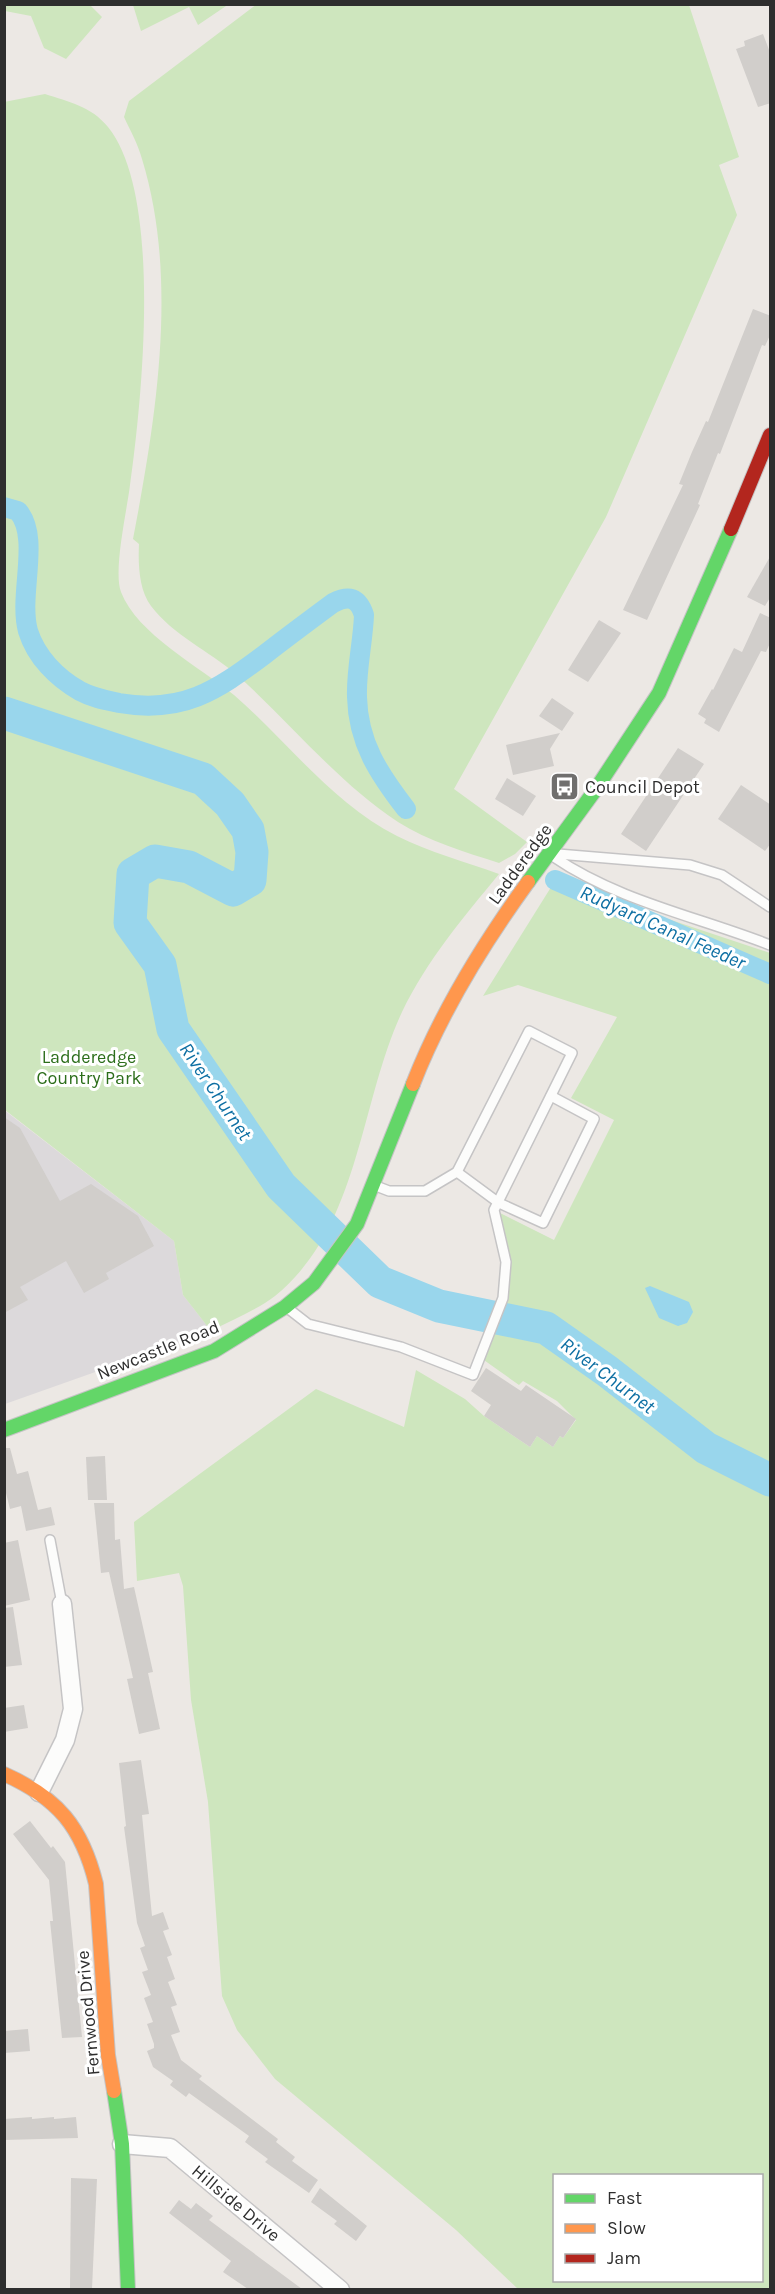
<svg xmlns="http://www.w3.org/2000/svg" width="775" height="2294" font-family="Karla,sans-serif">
	<rect width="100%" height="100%" fill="#ece8e4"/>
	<polygon fill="#dcd9db" points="4,1110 174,1241 183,1295 211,1331 5,1404"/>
	<g fill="#cee6be" fill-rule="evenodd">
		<polygon points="229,4 198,25 189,7 141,31 133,5"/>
		<path d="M257,4L689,5L739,157L719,165L737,215L606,517L454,789L527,842L515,854L499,863C465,852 428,841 398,822C336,781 291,723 236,674C209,651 173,635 151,606C139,590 138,564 139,544L133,539C156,419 179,279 142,159C138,144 130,130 124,117L129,101Z"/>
		<polygon points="4,5 90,5 102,17 66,59 44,48 31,16 5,11"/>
		<path d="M45,94C69,102 91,106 108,127C163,195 142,400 130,485C127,510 113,571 121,592C137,634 200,667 234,695C288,742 332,803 397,836C429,852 466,862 499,874C463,918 427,960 402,1012C359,1104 360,1227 275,1296C257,1310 231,1320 211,1331L183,1295L174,1241L5,1110L4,102Z"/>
		<path d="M558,876L623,904L770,953V2289H518L456,2230L275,2079L237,2030L222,1996L208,1802L191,1700L183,1586L179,1573L137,1581L134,1522L316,1389L404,1427L416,1370L465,1399L484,1416L530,1447L537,1436L553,1447L560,1436L563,1438L576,1420L557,1401L523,1381L519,1385L481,1358L503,1298L506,1262L494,1210L554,1240L614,1120L571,1098L617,1017L518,985L483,996ZM554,2176H762V2280H554Z"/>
	</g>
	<polygon fill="#99d6ec" points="650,1286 689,1302 693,1312 687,1323 678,1326 659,1318 645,1288"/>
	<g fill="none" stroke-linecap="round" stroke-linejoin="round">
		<g stroke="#99d6ec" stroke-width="20">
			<path d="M4,507L18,511C41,538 18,595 28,631C36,657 57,678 80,691C93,698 105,700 119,703C182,714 216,691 264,655C287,637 310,620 333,603C349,595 358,597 364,615C363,642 356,670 357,697C358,743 379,774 406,809"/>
			<polyline points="555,880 770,974"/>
		</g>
		<polyline stroke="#99d6ec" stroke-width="33" points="4,713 203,779 230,804 248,830 252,852 250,880 233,890 189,867 155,861 133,874 130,923 160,965 173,1029 281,1186 380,1282 439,1306 546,1328 607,1371 706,1448 770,1480"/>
	</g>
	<g fill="#d1cecb">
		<polygon points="763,34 771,55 771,103 758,107 736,49 745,46 744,41"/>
		<polygon points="753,309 771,316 771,333 765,346 762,345 720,454 718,453 698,504 700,505 647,620 623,610 683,485 679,484 692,452 706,421 708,422"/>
		<polygon points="771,555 771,596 765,606 747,597"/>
		<polygon points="760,613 771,618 771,641 766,652 761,651 719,732 704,723 706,719 698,714 712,689 713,690 734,648 742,652"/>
		<polygon points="599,620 621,633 588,682 568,670"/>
		<polygon points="552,698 574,713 562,731 539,716"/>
		<polygon points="560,733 550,749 554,766 513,775 506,745"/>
		<polygon points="678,748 704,764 646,851 621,834"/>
		<polygon points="507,778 536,796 523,816 495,799"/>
		<polygon points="741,785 771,805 771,843 765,851 718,819"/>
		<polygon points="4,1117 20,1128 60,1201 91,1184 138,1216 154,1246 106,1273 109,1279 84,1293 66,1261 20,1287 28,1300 4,1313"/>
		<polygon points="486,1368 521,1391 526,1385 576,1419 563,1438 560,1436 553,1447 537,1436 530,1447 484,1416 491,1405 471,1391"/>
		<polygon points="4,1448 10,1448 17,1474 28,1471 38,1510 51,1507 55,1525 26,1531 21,1506 10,1509 4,1485"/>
		<polygon points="105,1456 107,1500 88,1500 86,1457"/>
		<polygon points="94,1503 114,1503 115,1540 120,1539 124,1589 134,1587 153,1672 148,1673 160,1729 139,1734 127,1679 133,1678 109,1572 101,1573"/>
		<polygon points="18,1540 30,1600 4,1606 4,1543"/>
		<polygon points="13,1607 22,1665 4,1667 4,1608"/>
		<polygon points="24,1705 28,1728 4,1732 4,1708"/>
		<polygon points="141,1760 149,1814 142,1815 152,1916 163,1912 169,1929 163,1931 172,1955 167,1957 175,1979 168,1982 177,2005 171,2007 180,2032 171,2035 181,2060 202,2076 199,2079 278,2139 276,2142 295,2157 292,2161 318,2180 309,2193 265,2162 268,2159 245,2142 249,2136 189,2093 186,2097 170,2085 173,2081 153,2067 147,2051 154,2048 154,2044 147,2024 153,2022 144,1998 151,1995 142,1972 148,1970 140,1948 145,1946 137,1923 124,1827 126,1826 119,1763"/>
		<polygon points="30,1821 51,1848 53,1846 65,1862 82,2037 62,2038 50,1921 53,1921 49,1880 13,1834"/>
		<polygon points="28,2029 30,2051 4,2053 4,2031"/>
		<polygon points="32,2117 32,2119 54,2117 54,2119 76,2117 78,2138 4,2140 4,2119"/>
		<polygon points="71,2178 97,2179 92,2289 70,2289"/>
		<polygon points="320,2188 367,2226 356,2241 334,2224 337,2221 311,2202"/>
		<polygon points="179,2200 191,2209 196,2203 213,2216 209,2220 302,2289 248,2289 223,2272 231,2261 169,2213"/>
	</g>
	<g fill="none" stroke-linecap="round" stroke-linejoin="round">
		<defs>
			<g id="lane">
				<polyline points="558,854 690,865 722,875 770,907"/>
				<path d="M554,857C618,901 699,917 770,945"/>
				<polyline points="457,1172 499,1203 543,1223 594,1119 551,1096"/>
				<polyline points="290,1310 308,1324 401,1347 473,1375 503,1298 506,1262 494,1210 572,1053 529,1031 457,1172 425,1191 389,1191 376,1186"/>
				<polyline points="50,1540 62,1604"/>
			</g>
			<g id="street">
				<polyline points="39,1792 65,1740 73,1709 62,1604"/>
				<polyline points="122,2144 170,2148 340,2290"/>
			</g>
			<g id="fast">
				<polyline points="528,882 596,789 659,693 731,529"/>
				<polyline points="4,1430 214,1351 285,1307 314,1283 357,1224 413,1084"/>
				<polyline points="114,2091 122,2144 128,2290"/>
			</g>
			<g id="slow">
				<path d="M413,1084C441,1012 483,944 528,882"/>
				<path d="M4,1774C58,1798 82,1827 96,1884L108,2055L114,2091"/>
			</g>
			<polyline id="jam" points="731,529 770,435"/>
		</defs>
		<use href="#lane" stroke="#c5c4c5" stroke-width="12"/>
		<use href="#street" stroke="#c5c4c5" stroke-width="21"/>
		<use href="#fast" stroke="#c5c4c5" stroke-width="16"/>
		<use href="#slow" stroke="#c5c4c5" stroke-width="16"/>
		<use href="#jam" stroke="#c5c4c5" stroke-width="16"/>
		<use href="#lane" stroke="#fcfcfb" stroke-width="9"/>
		<use href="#street" stroke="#fcfcfb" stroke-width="18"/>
		<use href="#fast" stroke="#63d668" stroke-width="14"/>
		<use href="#slow" stroke="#ff974d" stroke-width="14"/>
		<use href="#jam" stroke="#b3261e" stroke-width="14"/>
	</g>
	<defs>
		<symbol id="bus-square" viewBox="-11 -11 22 22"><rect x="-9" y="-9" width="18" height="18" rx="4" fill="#706f6e" stroke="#fff"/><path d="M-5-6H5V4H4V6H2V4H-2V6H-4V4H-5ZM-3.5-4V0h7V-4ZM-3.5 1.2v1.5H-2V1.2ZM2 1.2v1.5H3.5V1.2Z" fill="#fff"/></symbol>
	</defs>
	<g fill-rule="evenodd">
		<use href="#bus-square" x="548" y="770" width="33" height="33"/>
	</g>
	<g text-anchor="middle" stroke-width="6" stroke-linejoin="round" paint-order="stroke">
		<g font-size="18" fill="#2e2e2e" stroke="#fff" text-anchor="start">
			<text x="585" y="793">Council Depot</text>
		</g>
		<g font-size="18" fill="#2e2e2e" stroke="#fff">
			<text transform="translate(520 864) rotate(-54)" y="6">Ladderedge</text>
			<text transform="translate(158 1350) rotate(-22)" y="6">Newcastle Road</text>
			<text transform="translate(88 2013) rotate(-95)" y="6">Fernwood Drive</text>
			<text transform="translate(236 2203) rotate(40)" y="6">Hillside Drive</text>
		</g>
		<g font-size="18" fill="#2c6e1b" stroke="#fff">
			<text x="89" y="1063">Ladderedge<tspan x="89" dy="21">Country Park</tspan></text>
		</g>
		<g font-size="20" font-style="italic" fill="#0d6fa3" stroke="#fff">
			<text transform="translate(663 927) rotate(24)" y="7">Rudyard Canal Feeder</text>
			<text transform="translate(216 1091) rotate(56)" y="7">River Churnet</text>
			<text transform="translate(608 1375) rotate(37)" y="7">River Churnet</text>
		</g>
	</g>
	<rect width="775" height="2294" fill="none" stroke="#2e2e2e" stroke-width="12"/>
	<rect x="553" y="2174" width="210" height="108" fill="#ffffff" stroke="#ababab" stroke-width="1.5"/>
	<rect x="565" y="2194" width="30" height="9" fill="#63d668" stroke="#ababab" stroke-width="1.5"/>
	<text x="607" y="2204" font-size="18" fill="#2e2e2e">Fast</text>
	<rect x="565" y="2224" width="30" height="9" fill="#ff974d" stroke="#ababab" stroke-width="1.5"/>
	<text x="607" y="2234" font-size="18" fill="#2e2e2e">Slow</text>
	<rect x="565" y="2254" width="30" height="9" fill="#b3261e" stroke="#ababab" stroke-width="1.5"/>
	<text x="607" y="2264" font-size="18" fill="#2e2e2e">Jam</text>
</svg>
